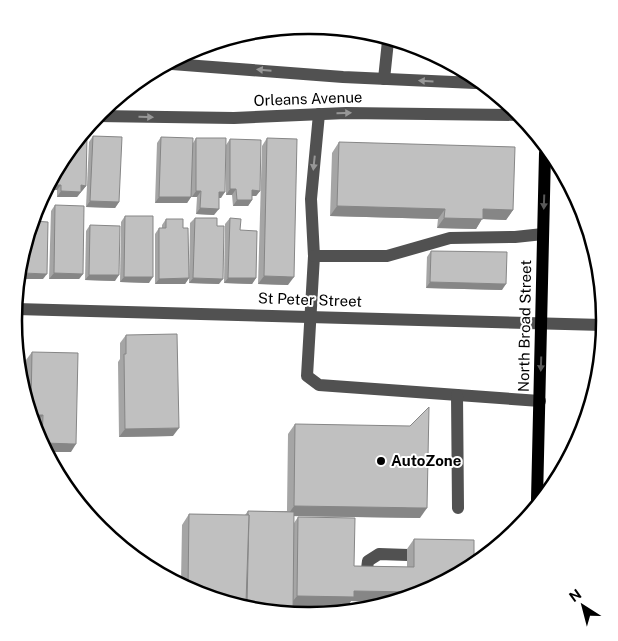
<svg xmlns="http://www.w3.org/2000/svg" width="618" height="641" font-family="'Public Sans',sans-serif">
	<rect width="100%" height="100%" fill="#fff"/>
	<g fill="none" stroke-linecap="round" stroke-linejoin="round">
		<g stroke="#515151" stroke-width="12">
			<polyline points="172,64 343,77 475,83"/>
			<polyline points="384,79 388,41"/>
			<polyline points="319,114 311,199 314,256 307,376 319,385 540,401"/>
			<polyline points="97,116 234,118 346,113 520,115"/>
			<polyline points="314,256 387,256 450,238 515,237 543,234"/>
			<polyline points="16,309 603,325"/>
			<polyline points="457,395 458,508"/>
			<polyline points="366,577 368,561 379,554 408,555"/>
		</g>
		<polyline stroke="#000" stroke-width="12" points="537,500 545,153"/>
	</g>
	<g fill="#a5a5a5">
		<polygon points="309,25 336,31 333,34 303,34 303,26"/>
		<polygon points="84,135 86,186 77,197 57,197 57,190 53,190 53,183"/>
		<polygon points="93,136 119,202 115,208 86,207 89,142"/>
		<polygon points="161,137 193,143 196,138 221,198 219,198 214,215 196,214 197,197 191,197 187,203 155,203 157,143"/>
		<polygon points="267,138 288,285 258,284 262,146"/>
		<polygon points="230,139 260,191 256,196 252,196 252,200 248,206 233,206 232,195 226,195 226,145"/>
		<polygon points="339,142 513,210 506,220 482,219 476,229 437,228 438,219 330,216 332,153"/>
		<polygon points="55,205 83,274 79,279 49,279 51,211"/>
		<polygon points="125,216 149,283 120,282 121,222"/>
		<polygon points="195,218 217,226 219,284 189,283 190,223"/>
		<polygon points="230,218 240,230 256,278 252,284 224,283 225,224"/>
		<polygon points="166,219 183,228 189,278 185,284 155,284 155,234 159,228 162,228 162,225"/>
		<polygon points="90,225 115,281 85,280 86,231"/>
		<polygon points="431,251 502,290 426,288 427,257"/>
		<polygon points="126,335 173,436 119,437 118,362 120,359 120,343"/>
		<polygon points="32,352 71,452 48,452 37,434 37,423 34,423 26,380 26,360"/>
		<polygon points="295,424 420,518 294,516 294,523 298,517 354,566 407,567 407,549 414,539 422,593 378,602 351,601 347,607 293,606 293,613 196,593 181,583 182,525 189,514 245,515 248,511 287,511 288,434"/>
	</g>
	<g fill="#868686">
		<polygon points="300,27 296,32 275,32"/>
		<polygon points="307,28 324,28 336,31 333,34 303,34"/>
		<polygon points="341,32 357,35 340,34"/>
		<polygon points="57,185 61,185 57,190 53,190"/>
		<polygon points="81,185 86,186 82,191 77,191"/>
		<polygon points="230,189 236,189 232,195 226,195"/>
		<polygon points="252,190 260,191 256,196 248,196"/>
		<polygon points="61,191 81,192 77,197 57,197"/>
		<polygon points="196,191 201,191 197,197 192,197"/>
		<polygon points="219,192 225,192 221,198 215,198"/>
		<polygon points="159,197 191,197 187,203 155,203"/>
		<polygon points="237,200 252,200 248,206 233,206"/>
		<polygon points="90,201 119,202 115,208 86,207"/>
		<polygon points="337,206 445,209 438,219 330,216"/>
		<polygon points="200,208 219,209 214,215 196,214"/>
		<polygon points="483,209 513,210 506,220 482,219 476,229 437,228 444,218"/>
		<polygon points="23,273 47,274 43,279 22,279"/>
		<polygon points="54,273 83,274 79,279 49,279"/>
		<polygon points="89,275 119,275 115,281 85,280"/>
		<polygon points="264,276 294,277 288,285 258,284"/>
		<polygon points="124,277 153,277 149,283 120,282"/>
		<polygon points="189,278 185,284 155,284 159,279"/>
		<polygon points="193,278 223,279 219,284 189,283"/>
		<polygon points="228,278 256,278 252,284 224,283"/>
		<polygon points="430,282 506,284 502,290 426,288"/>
		<polygon points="32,415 43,415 37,423 34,423"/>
		<polygon points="179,428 173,436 119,437 125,429"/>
		<polygon points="43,443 76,444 71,452 48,452"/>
		<polygon points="294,506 427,508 420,518 287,516"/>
		<polygon points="354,591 414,592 412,595 378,602 351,601 347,607 289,606 297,596"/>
	</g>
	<g fill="#c0c0c0" stroke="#868686">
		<polygon points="309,25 324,28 307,28 307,26"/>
		<polygon points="84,135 87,135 86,186 81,185 81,192 61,191 61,185 57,185 57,177"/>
		<polygon points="93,136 122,137 119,202 90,201"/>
		<polygon points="161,137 193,138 191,197 159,197"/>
		<polygon points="196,138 226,138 225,192 219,192 219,209 200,208 201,191 196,191"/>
		<polygon points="267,138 297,139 294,277 264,276"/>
		<polygon points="230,139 261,140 260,191 252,190 252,200 237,200 236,189 230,189"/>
		<polygon points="339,142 515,147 513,210 483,209 483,219 444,218 445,209 337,206"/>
		<polygon points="55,205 84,206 83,274 54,273"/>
		<polygon points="125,216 153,216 153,277 124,277"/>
		<polygon points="195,218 217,218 217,226 224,226 223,279 193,278"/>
		<polygon points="230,218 241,219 240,230 257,231 256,278 228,278"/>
		<polygon points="166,219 183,219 183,228 188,228 189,278 159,279 159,228 166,228"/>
		<polygon points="33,221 48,222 47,274 23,273"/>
		<polygon points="90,225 120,226 119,275 89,275"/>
		<polygon points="431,251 507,252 506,284 430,282"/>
		<polygon points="177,334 179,428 125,429 124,354 126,354 126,335"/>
		<polygon points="32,352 78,353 76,444 43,443 42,442 43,415 32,415 31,406"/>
		<polygon points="429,407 427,508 294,506 295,424 410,426"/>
		<polygon points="248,511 294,512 293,613 247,603 249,515 248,515"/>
		<polygon points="189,514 249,515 246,603 196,593 188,588"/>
		<polygon points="298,517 355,518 354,566 414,567 414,539 474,540 474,559 422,593 414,595 414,592 354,591 354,597 297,596"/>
	</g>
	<defs><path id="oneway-solid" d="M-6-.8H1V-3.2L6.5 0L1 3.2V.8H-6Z" transform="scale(1.25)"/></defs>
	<g fill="#979797">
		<use href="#oneway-solid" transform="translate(264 70) rotate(-175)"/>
		<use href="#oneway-solid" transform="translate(426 81) rotate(-177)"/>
		<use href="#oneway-solid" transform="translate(344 113) rotate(-1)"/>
		<use href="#oneway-solid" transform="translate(146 117) rotate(1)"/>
		<use href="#oneway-solid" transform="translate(314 163) rotate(96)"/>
	</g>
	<g fill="#595959">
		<use href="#oneway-solid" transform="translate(544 202) rotate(92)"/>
		<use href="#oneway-solid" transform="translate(541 364) rotate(92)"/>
	</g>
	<circle fill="#000" stroke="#fff" stroke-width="2" cx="381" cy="461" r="5"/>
	<g text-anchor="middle" stroke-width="4" stroke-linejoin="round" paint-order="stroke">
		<g font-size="15" fill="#000" stroke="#fff">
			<text transform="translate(308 99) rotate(-2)" y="5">Orleans Avenue</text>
			<text transform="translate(310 300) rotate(2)" y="5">St Peter Street</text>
			<text transform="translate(525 326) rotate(-89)" y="5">North Broad Street</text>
		</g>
		<g font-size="15" font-weight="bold" fill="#000" stroke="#fff" text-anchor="start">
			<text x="391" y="466">AutoZone</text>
		</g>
	</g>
	<path d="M0 0H618V641H0ZM308 34H310A286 286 0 0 1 596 320V321A286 286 0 0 1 310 607H308A286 286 0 0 1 22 321V320A286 286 0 0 1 308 34Z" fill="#fff" fill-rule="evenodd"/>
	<path fill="none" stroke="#000" stroke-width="2.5" d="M308 34H310A286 286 0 0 1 596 320V321A286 286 0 0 1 310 607H308A286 286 0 0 1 22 321V320A286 286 0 0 1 308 34Z"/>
	<g transform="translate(583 606) rotate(324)" stroke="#ffffff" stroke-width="4" paint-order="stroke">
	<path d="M0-4L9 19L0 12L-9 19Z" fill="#000000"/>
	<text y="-8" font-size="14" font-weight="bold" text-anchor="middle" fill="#000000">N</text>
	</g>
</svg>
